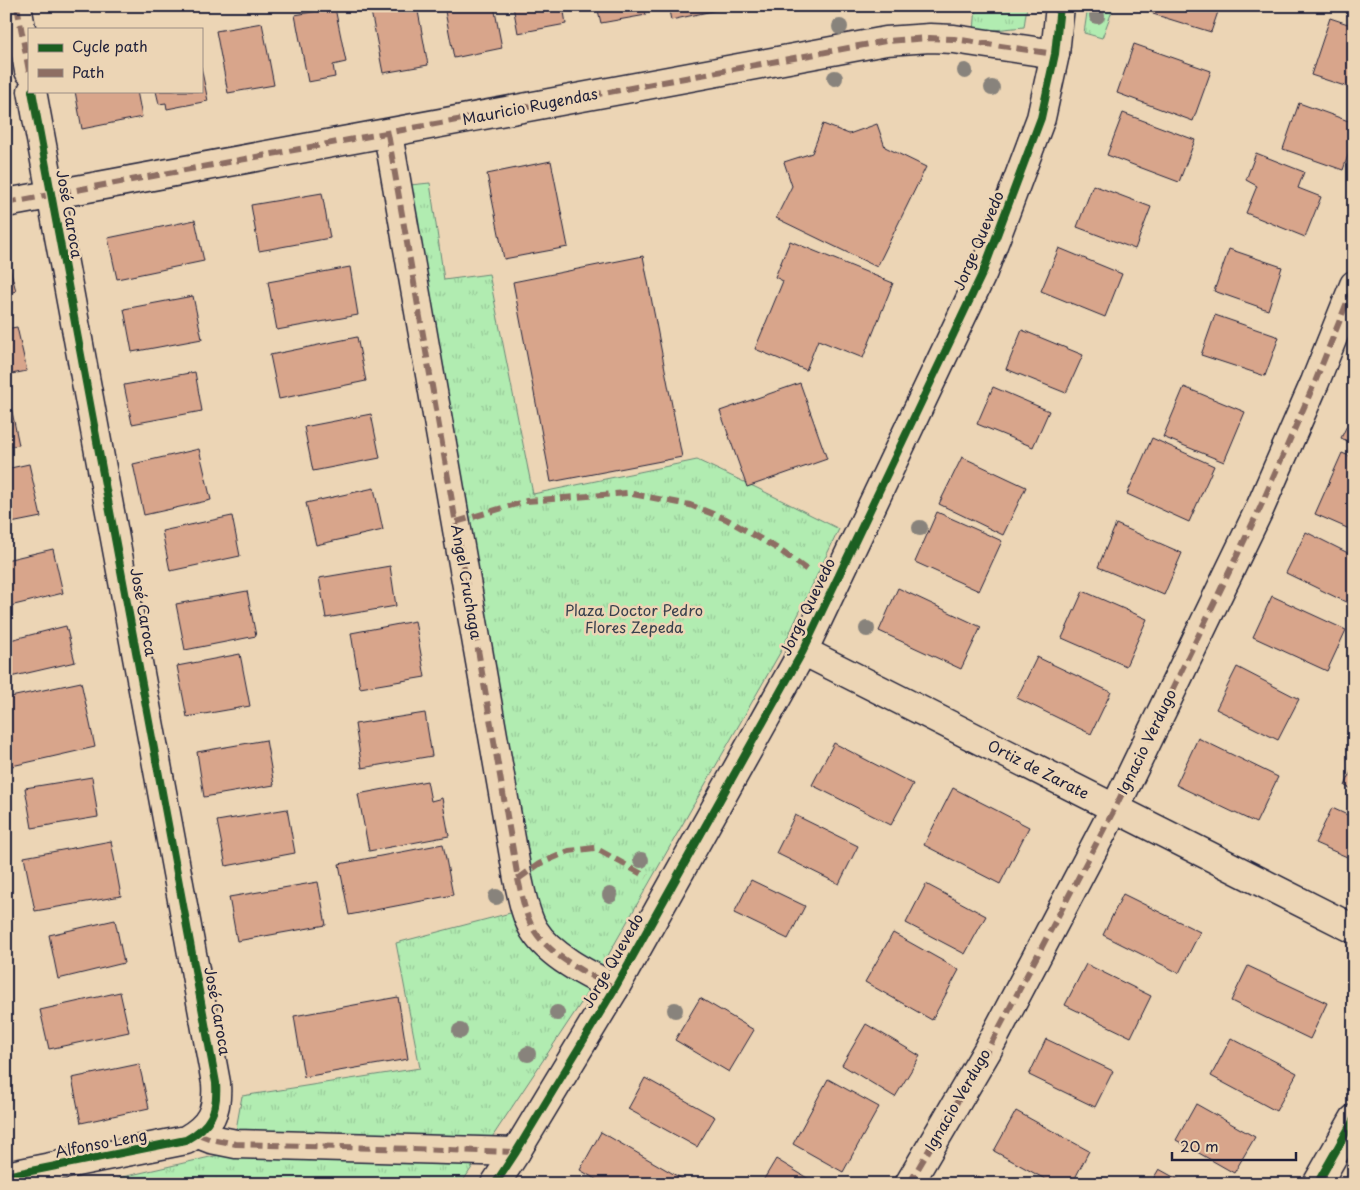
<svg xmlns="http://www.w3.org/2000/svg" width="1360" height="1190" font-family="'Playpen Sans',sans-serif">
	<defs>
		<pattern id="grass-tufts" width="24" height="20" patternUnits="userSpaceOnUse" patternTransform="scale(1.25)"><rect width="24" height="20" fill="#b1ecb1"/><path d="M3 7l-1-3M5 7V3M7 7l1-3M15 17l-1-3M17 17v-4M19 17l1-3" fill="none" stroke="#98ca99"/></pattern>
	</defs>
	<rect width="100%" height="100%" fill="#ecd5b5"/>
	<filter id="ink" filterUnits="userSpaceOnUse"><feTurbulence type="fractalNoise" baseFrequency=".02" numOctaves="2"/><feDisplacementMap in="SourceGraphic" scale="10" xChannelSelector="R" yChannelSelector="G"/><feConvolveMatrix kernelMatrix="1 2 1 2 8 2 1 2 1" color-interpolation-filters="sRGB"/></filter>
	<g filter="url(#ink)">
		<g fill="url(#grass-tufts)" stroke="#6a8776">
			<polygon points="976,6 1027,6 1024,27 974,32"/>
			<polygon points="1088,6 1114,6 1102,38 1084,33"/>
			<polygon points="430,183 444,280 489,274 533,494 697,460 757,488 839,529 781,651 581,1003 461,1184 119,1184 118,1178 232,1152 242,1096 420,1068 396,943 533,907 499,686 410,185"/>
		</g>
		<g fill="#d8a58b" stroke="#22223b">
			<polygon points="370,6 417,6 428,65 383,73"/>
			<polygon points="444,6 494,6 502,48 454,58"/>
			<polygon points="513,6 563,6 566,24 518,33"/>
			<polygon points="597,6 644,6 646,15 601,23"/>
			<polygon points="668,6 716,6 717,10 671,20"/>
			<polygon points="1155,6 1220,6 1211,32 1153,14"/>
			<polygon points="335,8 346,62 333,65 335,77 308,82 295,15"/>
			<polygon points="1330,18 1354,26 1354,89 1311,75"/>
			<polygon points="262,23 274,85 228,93 216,31"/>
			<polygon points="1134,44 1211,71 1193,121 1117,93"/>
			<polygon points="201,67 208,101 167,109 166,103 159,104 156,91 201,91"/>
			<polygon points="75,91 137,91 142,117 82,129"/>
			<polygon points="1299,103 1354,123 1354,138 1343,170 1283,149"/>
			<polygon points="1123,113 1195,140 1179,182 1107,155"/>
			<polygon points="823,124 849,134 877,124 885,147 926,167 877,267 776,218 792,186 784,162 812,153"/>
			<polygon points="1256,153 1304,172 1298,188 1321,197 1305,237 1246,213 1257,186 1246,180"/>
			<polygon points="551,161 568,247 504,259 487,174"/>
			<polygon points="1093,185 1151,207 1135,249 1077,227"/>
			<polygon points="322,193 330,238 259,251 251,205"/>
			<polygon points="195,220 204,261 117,279 108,238"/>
			<polygon points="790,241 893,283 863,358 818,340 806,370 755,349 783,281 775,277"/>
			<polygon points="1059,248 1122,274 1105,317 1041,291"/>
			<polygon points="1229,249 1282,267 1268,310 1214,291"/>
			<polygon points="6,253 16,291 6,294"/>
			<polygon points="643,256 682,457 551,482 513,282"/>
			<polygon points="350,267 358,315 277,330 268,282"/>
			<polygon points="193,296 202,339 132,352 124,309"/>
			<polygon points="1215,315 1279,337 1265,376 1201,355"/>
			<polygon points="17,327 27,371 6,375 6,329"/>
			<polygon points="1022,330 1083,355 1066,393 1006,369"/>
			<polygon points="357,337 366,381 279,399 270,355"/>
			<polygon points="195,372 202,411 132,424 124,385"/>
			<polygon points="800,383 827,459 747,487 720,411"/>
			<polygon points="993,387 1049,411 1033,447 977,424"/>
			<polygon points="1184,387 1245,412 1224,462 1163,437"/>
			<polygon points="11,407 19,445 6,447 6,408"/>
			<polygon points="1354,411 1354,444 1341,438"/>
			<polygon points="371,414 380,458 313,471 304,427"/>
			<polygon points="1152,438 1214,466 1189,522 1127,494"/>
			<polygon points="199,449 211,500 144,515 133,464"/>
			<polygon points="1342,453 1354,458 1354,531 1315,514"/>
			<polygon points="962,457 1026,487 1003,535 939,504"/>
			<polygon points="29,464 41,517 6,524 6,469"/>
			<polygon points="374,488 383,530 316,545 306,503"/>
			<polygon points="937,512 1002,541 979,591 915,562"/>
			<polygon points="232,516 240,556 170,571 162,531"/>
			<polygon points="1116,524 1182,553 1164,595 1098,567"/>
			<polygon points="1306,532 1354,556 1354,606 1286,573"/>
			<polygon points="53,549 63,593 6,607 6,560"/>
			<polygon points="390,566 396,606 326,618 319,578"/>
			<polygon points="898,588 981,627 961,669 879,631"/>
			<polygon points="247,591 256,636 185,650 176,604"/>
			<polygon points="1083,591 1147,619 1126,666 1062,638"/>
			<polygon points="1272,596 1346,630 1327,671 1253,637"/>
			<polygon points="415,621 425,677 360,688 351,633"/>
			<polygon points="66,626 75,662 6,678 6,641"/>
			<polygon points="240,654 250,706 187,717 177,666"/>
			<polygon points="1037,657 1111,692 1091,734 1017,698"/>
			<polygon points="1237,667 1299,699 1278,740 1216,709"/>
			<polygon points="81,682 95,747 12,766 6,740 6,698"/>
			<polygon points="425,713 432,756 362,768 355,724"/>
			<polygon points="1198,738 1278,777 1256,823 1176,785"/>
			<polygon points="266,740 274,785 204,797 197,752"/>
			<polygon points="834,743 913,784 891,825 812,785"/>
			<polygon points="1354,764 1354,790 1345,786"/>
			<polygon points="92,777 98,817 32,828 25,788"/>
			<polygon points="427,781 431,801 442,798 449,836 369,851 358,794"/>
			<polygon points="953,788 1029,827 1000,884 924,845"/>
			<polygon points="1332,808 1354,818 1354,860 1315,843"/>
			<polygon points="287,809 295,853 226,866 217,821"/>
			<polygon points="795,815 858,846 839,884 776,853"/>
			<polygon points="111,841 121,896 35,911 24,857"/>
			<polygon points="443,844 453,895 349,915 339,864"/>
			<polygon points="751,880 805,906 788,939 734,913"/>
			<polygon points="318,882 326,925 237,941 229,897"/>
			<polygon points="926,884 986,916 965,954 906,923"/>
			<polygon points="1123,894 1200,932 1179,973 1103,935"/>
			<polygon points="115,920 124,963 58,979 49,935"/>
			<polygon points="893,933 959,970 932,1020 865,982"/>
			<polygon points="1086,964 1151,996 1131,1037 1065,1005"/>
			<polygon points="1248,966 1327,1003 1310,1039 1231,1001"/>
			<polygon points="120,992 129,1032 49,1049 40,1010"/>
			<polygon points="398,997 408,1059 304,1077 294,1016"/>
			<polygon points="700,998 754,1030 729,1072 675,1040"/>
			<polygon points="866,1024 920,1056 895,1097 842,1065"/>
			<polygon points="1231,1038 1297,1073 1276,1111 1211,1076"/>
			<polygon points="1046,1039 1113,1071 1095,1107 1029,1075"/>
			<polygon points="139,1064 149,1108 81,1123 72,1078"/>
			<polygon points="645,1078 715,1117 697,1147 628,1109"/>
			<polygon points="828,1079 879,1107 843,1172 793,1144"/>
			<polygon points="1196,1104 1255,1137 1234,1173 1176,1140"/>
			<polygon points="1016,1111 1089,1151 1072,1184 1054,1184 994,1151"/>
			<polygon points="601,1132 684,1180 682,1184 604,1184 580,1170"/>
			<polygon points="776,1159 817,1184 761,1184"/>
			<polygon points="1159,1169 1186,1184 1150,1184"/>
			<polygon points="978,1176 990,1184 973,1184"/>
		</g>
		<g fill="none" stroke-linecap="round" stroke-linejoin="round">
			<defs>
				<g id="minor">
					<polyline points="17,6 29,71"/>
					<path d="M388,134L518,879C522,896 525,915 534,930C550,956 589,975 615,988"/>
					<polyline points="6,203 886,41 930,38 954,39 1055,54"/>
					<polyline points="803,651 1354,929"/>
					<polyline points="198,1134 211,1139 236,1144 516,1152"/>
					<path d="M6,1176L186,1140C211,1126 218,1111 216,1083L32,91"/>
					<polyline points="495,1184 516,1152 615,988 803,651 983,272 1041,118 1055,54 1060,6"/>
					<polyline points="909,1184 987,1051 1115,808 1260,508 1315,382 1354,285"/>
				</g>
				<polyline id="secondary" points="1317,1184 1354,1119"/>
			</defs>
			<use href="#minor" stroke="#22223b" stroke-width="31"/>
			<use href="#secondary" stroke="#22223b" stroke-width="31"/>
			<use href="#minor" stroke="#ecd5b5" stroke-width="28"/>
			<use href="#secondary" stroke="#ecd5b5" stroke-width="28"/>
			<g stroke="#8d6e63" stroke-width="6" stroke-dasharray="12 6" stroke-linecap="butt">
				<polyline points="17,6 29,71"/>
				<path d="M388,134L518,879C522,896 525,915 534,930C550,956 589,975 615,988"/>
				<polyline points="6,203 886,41 930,38 954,39 1055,54"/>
				<polyline points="456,522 526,501 627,493 690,505 726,519 778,549 810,572"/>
				<polyline points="518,879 539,864 569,851 595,848 647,877"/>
				<polyline points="198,1134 211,1139 236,1144 516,1152"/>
				<polyline points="909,1184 987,1051 1115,808 1260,508 1315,382 1354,285"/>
			</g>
			<defs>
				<g id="cycleway">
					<path d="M6,1176L186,1140C211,1126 218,1111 216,1083L32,91"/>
					<polyline points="495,1184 516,1152 615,988 803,651 983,272 1041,118 1055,54 1060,6"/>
					<polyline points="1317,1184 1354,1119"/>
				</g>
			</defs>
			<use href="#cycleway" stroke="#ecd5b5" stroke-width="11"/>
			<use href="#cycleway" stroke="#1b5e20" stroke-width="8"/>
		</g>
		<g fill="#88837c">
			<circle cx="1097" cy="16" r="8"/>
			<circle cx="840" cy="27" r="8"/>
			<circle cx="965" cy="71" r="8"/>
			<circle cx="835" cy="78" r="8"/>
			<circle cx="992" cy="88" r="8"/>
			<circle cx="920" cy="528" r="8"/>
			<circle cx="867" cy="629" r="8"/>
			<circle cx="641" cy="860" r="8"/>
			<circle cx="610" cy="895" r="8"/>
			<circle cx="496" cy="897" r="8"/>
			<circle cx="675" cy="1010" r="8"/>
			<circle cx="557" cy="1013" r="8"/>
			<circle cx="460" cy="1031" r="8"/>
			<circle cx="528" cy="1054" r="8"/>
		</g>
	</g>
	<g text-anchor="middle" stroke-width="5" stroke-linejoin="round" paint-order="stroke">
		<g font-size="15" fill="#22223b" stroke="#ecd5b5">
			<text transform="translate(530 107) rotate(-11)" y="5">Mauricio Rugendas</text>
			<text transform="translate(69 214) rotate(80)" y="5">José Caroca</text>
			<text transform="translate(979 241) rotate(-67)" y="5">Jorge Quevedo</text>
			<text transform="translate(466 582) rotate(80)" y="5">Angel Cruchaga</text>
			<text transform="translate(808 607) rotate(-64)" y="5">Jorge Quevedo</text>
			<text transform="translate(143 612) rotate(80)" y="5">José Caroca</text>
			<text transform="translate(1147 742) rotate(-64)" y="5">Ignacio Verdugo</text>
			<text transform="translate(1038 770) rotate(27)" y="5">Ortiz de Zarate</text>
			<text transform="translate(613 961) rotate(-60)" y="5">Jorge Quevedo</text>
			<text transform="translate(217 1011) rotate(80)" y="5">José Caroca</text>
			<text transform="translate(958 1100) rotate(-60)" y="5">Ignacio Verdugo</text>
			<text transform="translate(101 1144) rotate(-11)" y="5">Alfonso Leng</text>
		</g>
		<g font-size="15" fill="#37404d" stroke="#ecd5b5">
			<text x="634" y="616">Plaza Doctor Pedro<tspan x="634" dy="17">Flores Zepeda</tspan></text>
		</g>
	</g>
	<rect width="1360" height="1190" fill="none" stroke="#ecd5b5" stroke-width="25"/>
	<rect x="12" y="12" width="1335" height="1165" fill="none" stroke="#22223b" stroke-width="2" filter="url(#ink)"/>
	<rect x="28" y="28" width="175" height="65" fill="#ecd5b5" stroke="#9b8d84"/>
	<rect x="38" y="44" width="25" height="8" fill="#1b5e20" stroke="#9b8d84"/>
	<text x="72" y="52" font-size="15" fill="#22223b">Cycle path</text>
	<rect x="38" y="69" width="25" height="8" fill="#8d6e63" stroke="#9b8d84"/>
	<text x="72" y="78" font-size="15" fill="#22223b">Path</text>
	<path d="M1172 1152v8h124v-8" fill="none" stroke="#22223b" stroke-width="2.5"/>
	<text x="1180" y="1152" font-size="15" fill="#22223b" stroke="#ecd5b5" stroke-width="4" paint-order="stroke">20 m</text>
</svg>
